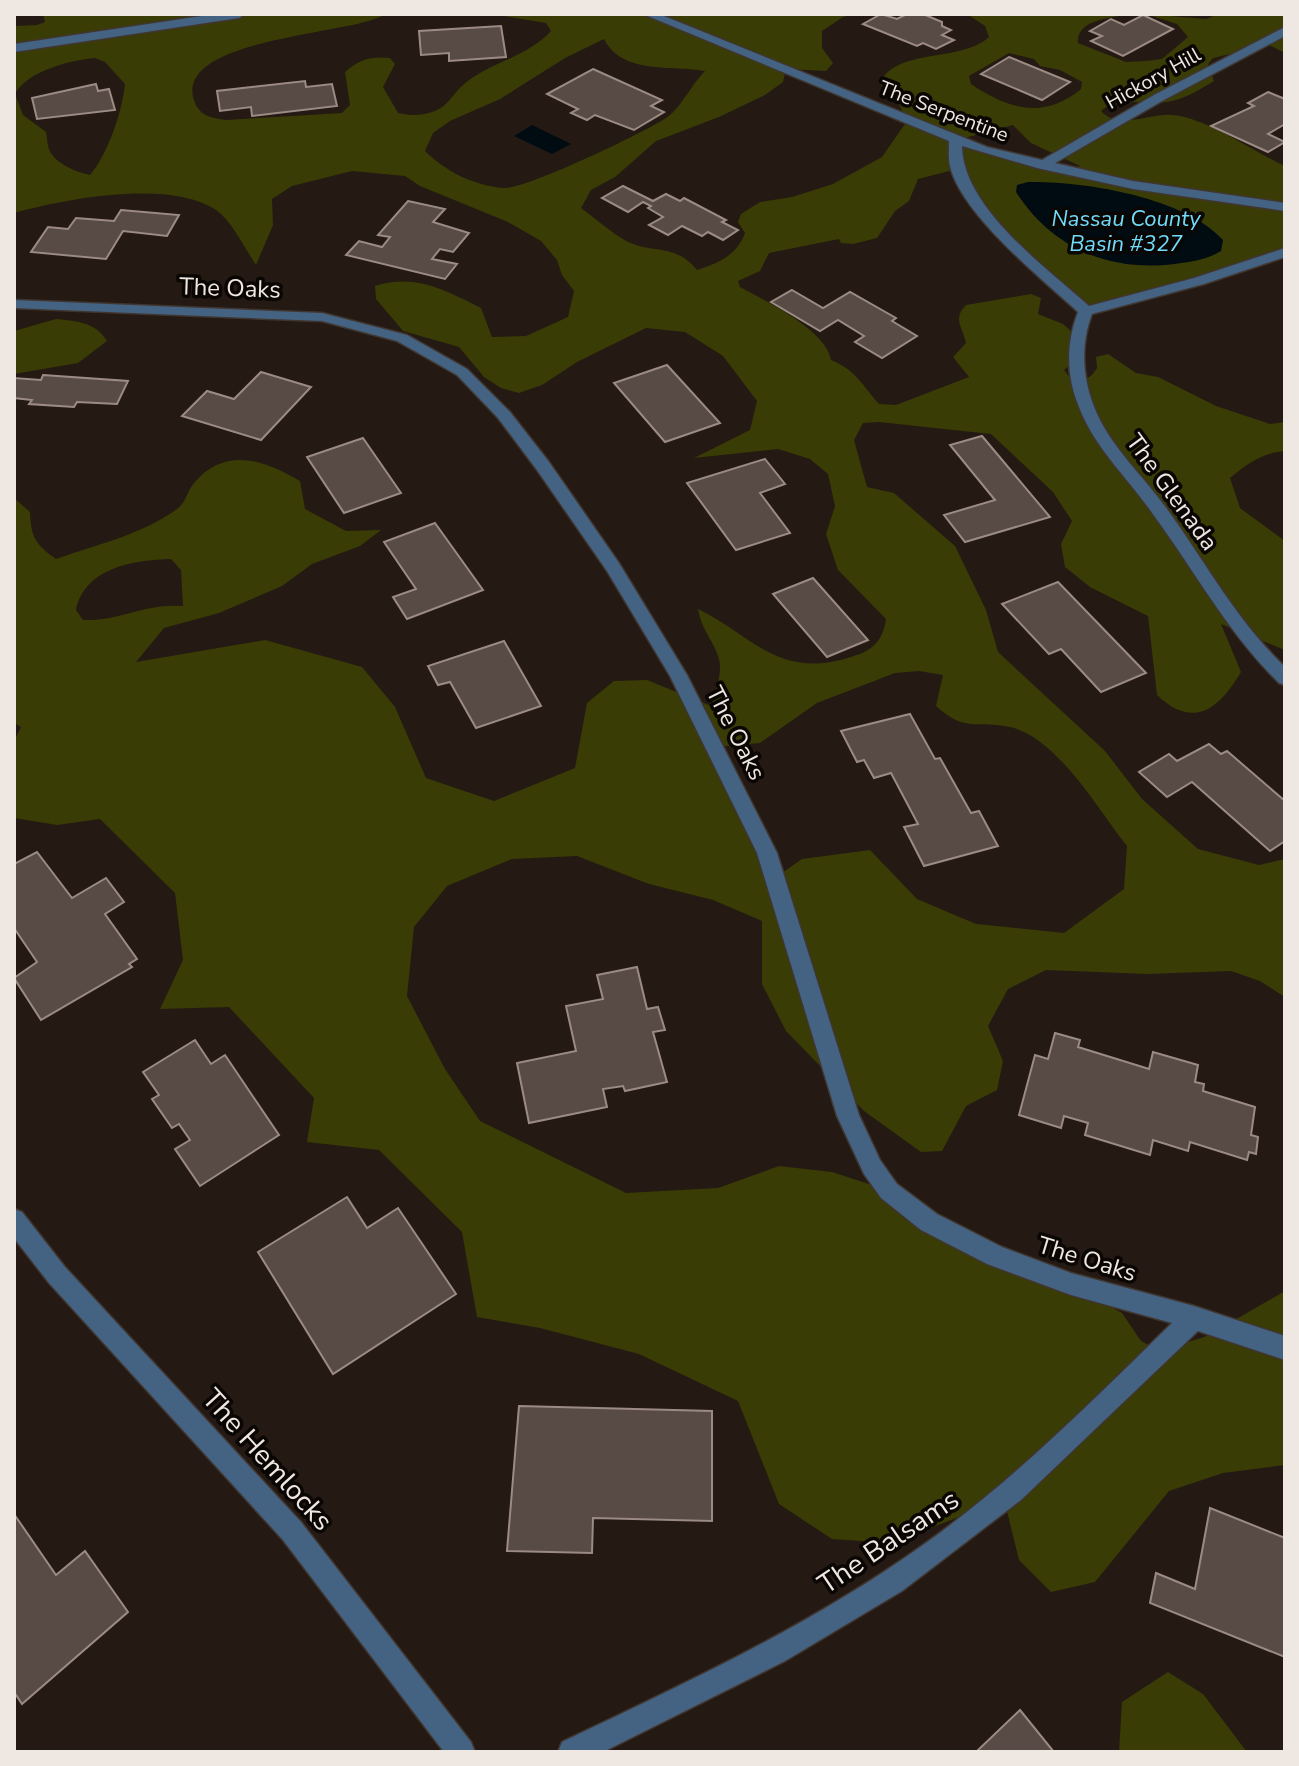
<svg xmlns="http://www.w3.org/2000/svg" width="1299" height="1766" font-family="'Nunito Sans',sans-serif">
	<rect width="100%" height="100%" fill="#241913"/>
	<g fill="#393c05" fill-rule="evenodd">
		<path d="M43,14H386C356,35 168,37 195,103C201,117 213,118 226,120L342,113L350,105L345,72C360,59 371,56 390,58L395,64L383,87L398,113C411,116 422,116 435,111C448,106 452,95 462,86C487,63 528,57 551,31L546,23L491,14H649L689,28L665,14H856L843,17L822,31V48L833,63L826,71L786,69L783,82L765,95L719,117L656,141L615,177L591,190L581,208C596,219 612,233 628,242C654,254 675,243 697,270C719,263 737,255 745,233L738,222L741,214L760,202L792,197L833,184L882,157L907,121L900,106L879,83C899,47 960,63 989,37L985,26L967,14H1130C1112,18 1076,19 1078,43L1126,62L1146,61L1162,59L1188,37L1177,24L1146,14L1206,19L1219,14H1285V53L1269,45L1213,58L1208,64L1214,81C1201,89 1186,98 1172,101C1148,107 1122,94 1101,111C1119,131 1149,113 1172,115C1205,117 1254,152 1285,166V252L1086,311L1015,246L957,169L918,179L909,201L895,211L877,238L853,244L841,243L839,239L769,253L760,271L738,281L740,287C766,301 826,330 831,360C856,370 862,385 879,404L896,405L969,377L953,357L966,343C963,328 952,319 966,305L1031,294L1041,298L1038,314L1063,324L1080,339L1069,366L1064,370L1071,379C1085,381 1090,379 1097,368L1096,357L1108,354L1136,373L1158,377L1216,406L1270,424L1285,422V451C1262,453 1248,463 1230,478L1240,508L1285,541V650L1221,624L1241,672C1220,707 1195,731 1157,695L1148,616L1090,587L1065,567L1061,544L1072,521L1053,492L991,434L879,422L863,423L854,440L867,487L894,493L955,546L986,610L998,652L1105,751L1142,799L1198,849L1259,865L1285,859V997L1260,981L1231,971L1147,974L1046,970L1008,989L988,1026L1003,1061L997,1090L966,1106L942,1151L921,1152L864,1111L786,1031L762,984V921L713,900L649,884L577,856L512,859L447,886L414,927L407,996L445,1069L480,1121L626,1193L718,1188L779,1166L832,1172L872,1185L916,1216L1071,1284L1122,1313L1141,1341L1160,1351L1207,1336L1285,1291V1465L1223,1473L1169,1491L1095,1582L1051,1592L1019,1560L1004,1499L893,1543L832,1539L779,1504L738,1401L639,1354L540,1328L477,1317L462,1232L379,1150L307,1142L314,1098L229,1007L160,1009L183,960L175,893L100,819L57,825L14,818V741L21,727L14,723V498L30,512C31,537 35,544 56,559C96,545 143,534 177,509C186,503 187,491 194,483C225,446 264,460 300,481L305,509L346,531L381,530L360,546L312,564L282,586L219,613L164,628L136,662L265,640L362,667L395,707L426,778L494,801L575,768L587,703L614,681L647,680L711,706C715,692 724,671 718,656C712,638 702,631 698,609C755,637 778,680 851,657C872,651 883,641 886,619L838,570L826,534L835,506L828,474L810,459L778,449L694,458L750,430L757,401L723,356L685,332L646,328L577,362L542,385L519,393L501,388L484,377L459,347L403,331L376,299L375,286C414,273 446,290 481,308L492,337L526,336L568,317L574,291L562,275L557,260L541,241L508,222L420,186L405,176L352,171L292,186L272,199L273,225L256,265C245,249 232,221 216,210C169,179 66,199 14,213V26L37,25L45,22ZM604,39C622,75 672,65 705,71C691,85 681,108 666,118C643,133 523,191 502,188C473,185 445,171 425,151L433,133L450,121L500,99L565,58ZM1009,53L1034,59L1040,66L1060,70L1082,82L1081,89C1044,120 1008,109 971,84L969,76ZM95,58L105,62L125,84C122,112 108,154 90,175C76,172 50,162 48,145C47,141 47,136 46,132L23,115L15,94C27,71 71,60 95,58ZM1013,125L1031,143L1080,166L1069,169L957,140ZM171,559L181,570L183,606C144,603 122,621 83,620L76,610C85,567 135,560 171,559ZM919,671L943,675L936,706C965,733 977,720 1010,727C1057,737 1099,811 1127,846L1124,889L1064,933L976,924L917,899L870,850L802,859L776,877L712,741L725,746L760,743L817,703L895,673Z"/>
		<path d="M56,319C76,321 96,322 107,341L78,363L14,374V331Z"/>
		<polygon points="1168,1672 1203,1694 1247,1752 1119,1752 1122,1702"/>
	</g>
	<g fill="#000c12">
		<polygon points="532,125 571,144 552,154 514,136"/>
		<path d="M1028,182C1084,181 1184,197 1223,240L1221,251C1206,260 1191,262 1174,264C1109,272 1052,248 1016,192L1017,185Z"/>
	</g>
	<g fill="#584a44" stroke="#9b8b84" stroke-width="2">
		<polygon points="881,14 897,19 907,14 923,14 942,22 942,26 951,30 942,35 954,40 936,49 923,43 917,46 863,24"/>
		<polygon points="1143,15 1173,29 1123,56 1091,41 1102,36 1090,31 1111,19 1124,25"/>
		<polygon points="501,26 506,57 449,61 449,53 421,55 419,31"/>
		<polygon points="1009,57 1070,82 1042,100 981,74"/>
		<polygon points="593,69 662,100 651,106 664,112 634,130 595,115 587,120 571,113 578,109 547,94"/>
		<polygon points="305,81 306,87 332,84 337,106 252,116 251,107 220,111 217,91"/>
		<polygon points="96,84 98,91 109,89 115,110 37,119 32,98"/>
		<polygon points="1268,92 1285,99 1285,124 1268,134 1285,142 1268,152 1211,126 1254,106 1248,103"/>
		<polygon points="623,186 653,201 666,194 680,201 684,198 726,220 722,222 738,230 723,240 708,232 702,236 682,226 668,235 649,225 663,217 648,208 651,206 643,202 628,212 602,198"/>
		<polygon points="408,201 445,209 433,222 469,233 453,252 440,249 432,259 457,264 445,279 346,255 359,241 382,247 390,237 378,235"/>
		<polygon points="121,210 179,215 167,236 123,231 106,259 31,252 48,227 68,229 76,218 114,221"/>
		<polygon points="792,290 823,308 850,292 896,318 892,321 917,336 882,358 855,342 864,336 838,320 820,331 771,302"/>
		<polygon points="667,365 720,423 665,442 614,383"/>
		<polygon points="261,372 311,387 261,440 182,416 207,391 234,399"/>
		<polygon points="43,375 128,381 117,404 77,402 74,407 29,404 32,400 14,398 14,378 41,380"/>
		<polygon points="982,436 1050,517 965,542 944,515 995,500 950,445"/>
		<polygon points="363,438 401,493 344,513 307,457"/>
		<polygon points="765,459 785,484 760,493 790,533 736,550 687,483"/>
		<polygon points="435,523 483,590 407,619 393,597 416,589 384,542"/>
		<polygon points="813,578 868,640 827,657 773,594"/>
		<polygon points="1058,582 1146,673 1101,692 1061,649 1049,654 1002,604"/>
		<polygon points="504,641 541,706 476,728 450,682 438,685 428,666"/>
		<polygon points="910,714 935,759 940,758 971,813 979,811 998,846 924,866 904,827 918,824 891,773 874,778 864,760 857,762 841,731"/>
		<polygon points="1209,744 1221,754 1227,751 1285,801 1285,841 1270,851 1192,782 1167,797 1139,772 1169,754 1177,761"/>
		<polygon points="37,852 72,898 106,878 124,902 105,914 137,959 129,964 132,967 41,1020 14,978 37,962 14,928 14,864"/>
		<polygon points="637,967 647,1009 658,1007 665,1030 653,1032 667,1082 625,1091 623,1086 603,1089 607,1107 529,1123 517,1063 576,1051 566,1006 603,999 597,975"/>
		<polygon points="1055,1033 1080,1040 1078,1047 1149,1069 1153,1052 1198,1065 1195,1082 1204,1084 1203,1091 1255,1107 1251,1135 1258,1137 1256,1154 1249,1152 1247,1160 1190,1142 1188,1151 1153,1140 1150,1155 1085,1135 1088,1123 1064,1116 1061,1128 1019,1115 1035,1055 1048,1059"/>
		<polygon points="195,1040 211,1064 225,1055 279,1135 200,1186 175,1149 190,1140 179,1124 172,1128 152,1099 159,1095 143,1072"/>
		<polygon points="347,1197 367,1228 398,1208 456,1294 333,1374 258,1252"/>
		<polygon points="519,1406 712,1411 712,1521 593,1518 592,1553 507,1551"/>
		<polygon points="1210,1508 1285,1538 1285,1657 1150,1603 1156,1573 1195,1589"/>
		<polygon points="14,1514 56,1575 85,1551 128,1612 22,1704 14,1692"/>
		<polygon points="1020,1710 1054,1752 976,1752"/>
	</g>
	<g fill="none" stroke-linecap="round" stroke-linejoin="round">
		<defs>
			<g id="minor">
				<polygon points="215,14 245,14 239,18 14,52 14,44"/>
				<path d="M643,14H659L987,147L1042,160L1154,95L1285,27V36L1162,101L1055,163L1133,181L1285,203V211L1133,189L1037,168L962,146C963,208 1046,267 1089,306L1194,278L1285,248V257L1204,284L1092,314C1081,343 1082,374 1093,404C1108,445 1143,475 1167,509C1206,563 1237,621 1285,667V685L1279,683C1228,633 1196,573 1155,517C1130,480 1095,449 1079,407C1066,376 1066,343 1078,312C1042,279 961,214 950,166C948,158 949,149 949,141Z"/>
				<path d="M14,300L322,313L407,335L467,369L510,412L549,462L619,563L687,675L777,853L859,1115L880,1160L897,1184L937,1214L1002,1247L1071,1273L1194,1306L1285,1336V1360L1198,1331L1021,1500L902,1591L785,1661L603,1752H558L562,1742C686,1683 811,1625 923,1545C1013,1481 1092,1401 1172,1323L1071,1295L987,1264L921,1230L881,1198L864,1174L837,1116L757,853L670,676L607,571L537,470L498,418L457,375L397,341L322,321L14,308Z"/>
				<polygon points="14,1209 22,1212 65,1267 301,1522 471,1742 475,1752 444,1752 283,1540 49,1283 14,1238"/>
			</g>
		</defs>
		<use href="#minor" stroke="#403630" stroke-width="3"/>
		<use href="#minor" fill="#446281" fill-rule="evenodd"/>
	</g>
	<g text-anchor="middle" stroke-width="7" stroke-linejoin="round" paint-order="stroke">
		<g font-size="20" fill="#efe7e2" stroke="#0a0604">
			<text transform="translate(1153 78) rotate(-29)" y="7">Hickory Hill</text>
			<text transform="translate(944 111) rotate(21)" y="7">The Serpentine</text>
		</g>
		<g font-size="22" font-style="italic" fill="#71dbfb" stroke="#0a0604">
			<text x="1126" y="226">Nassau County<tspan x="1126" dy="25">Basin #327</tspan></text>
		</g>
		<g font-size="24" fill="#efe7e2" stroke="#0a0604">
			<text transform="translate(230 288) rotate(2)" y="8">The Oaks</text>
			<text transform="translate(1172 492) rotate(54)" y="8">The Glenada</text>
			<text transform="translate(736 733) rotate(63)" y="8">The Oaks</text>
			<text transform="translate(1087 1259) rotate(17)" y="8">The Oaks</text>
		</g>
		<g font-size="28" fill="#efe7e2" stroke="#0a0604">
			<text transform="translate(268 1459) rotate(48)" y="10">The Hemlocks</text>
			<text transform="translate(888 1541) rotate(-34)" y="10">The Balsams</text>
		</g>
	</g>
	<rect width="1299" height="1766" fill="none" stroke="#efe7e2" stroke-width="32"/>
</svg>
